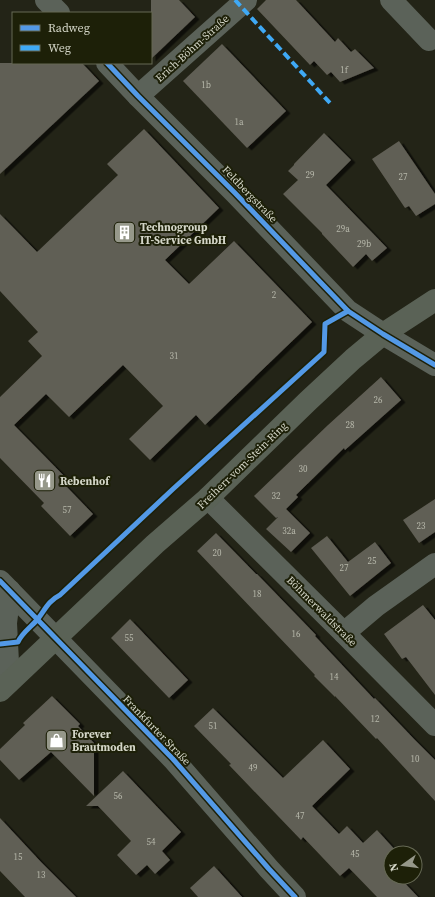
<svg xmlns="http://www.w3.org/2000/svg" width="435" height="897" font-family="'Source Serif 4',serif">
	<defs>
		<filter id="shadow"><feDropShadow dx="4.5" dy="2.5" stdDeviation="0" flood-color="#0009"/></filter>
	</defs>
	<rect width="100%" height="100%" fill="#232417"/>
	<g fill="#605e54" filter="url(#shadow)">
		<polygon points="151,0 179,0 195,17 151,59"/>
		<polygon points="266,0 296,0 335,42 338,38 351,52 355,49 374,68 340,82 331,72 327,75 314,61 310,65 257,9"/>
		<polygon points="222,44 286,111 247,148 183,81"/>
		<polygon points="0,63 82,63 99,81 0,174"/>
		<polygon points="144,129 219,208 165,260 189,284 234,241 312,322 205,425 196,415 150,460 129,439 163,406 123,365 69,417 46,394 14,425 68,480 64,484 93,514 70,536 41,506 44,503 0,458 0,397 42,356 28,341 38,332 0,291 0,214 37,252 118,175 107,164"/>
		<polygon points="324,133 351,160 326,185 387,248 372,261 366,254 353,267 322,234 322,233 283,194 298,180 288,171 294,165 294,164"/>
		<polygon points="399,141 435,194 435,204 416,216 409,206 405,208 372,159"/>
		<polygon points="381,377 401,400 345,450 344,448 296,495 298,497 286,509 310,533 291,552 266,529 278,517 276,518 254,496 328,425"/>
		<polygon points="435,499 435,532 419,543 403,520"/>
		<polygon points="216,533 256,574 257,574 316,635 315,636 374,699 375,698 414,739 435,760 435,801 377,738 376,739 335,696 335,697 314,676 315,675 197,551"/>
		<polygon points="327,536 348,562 375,542 391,563 350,596 311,548"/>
		<polygon points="423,605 435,620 435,695 406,657 402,659 384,634"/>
		<polygon points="130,619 188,680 169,698 111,638"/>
		<polygon points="52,696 80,724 78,726 94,743 94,796 51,752 19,780 0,760 0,749 25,725 23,723"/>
		<polygon points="213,708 283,778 323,740 350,769 312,806 339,834 347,826 363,843 377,830 396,851 393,853 391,853 391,855 385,861 391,868 391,877 399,877 418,897 377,897 349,868 340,876 303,837 301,840 229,765 231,764 194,726"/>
		<polygon points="123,771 181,832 162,851 170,860 155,874 147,865 136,875 117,855 131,841 98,806 86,806"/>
		<polygon points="0,818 41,862 76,897 25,897 0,871"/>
		<polygon points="214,866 242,897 198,897 190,888"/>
	</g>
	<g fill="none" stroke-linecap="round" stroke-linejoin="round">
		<g stroke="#5b6259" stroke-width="22">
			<polyline points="46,0 59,13"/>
			<polyline points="391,0 429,40"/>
			<polyline points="107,63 138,96 235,193 348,311 383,334 435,365"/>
			<polyline points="138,96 246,0"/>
			<polyline points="208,498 344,633 435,725"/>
			<polyline points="0,581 173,759 269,869 295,897"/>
			<polyline points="344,633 376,606 435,564"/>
			<polyline points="9,682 6,623 10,591"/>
		</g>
		<polyline stroke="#5a6256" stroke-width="22" points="0,691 155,544 208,498 308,401 353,359 383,334 435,300"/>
		<polyline stroke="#3fa9f5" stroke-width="4" stroke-dasharray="8 4" stroke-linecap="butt" points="235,0 330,103"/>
		<defs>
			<g id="cycleway">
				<polyline points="107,63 138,96 235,193 348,311 383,334 435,365"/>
				<polyline points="0,581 173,759 269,869 295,897"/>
				<path d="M0,644L18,642C22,633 30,628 37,620C45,610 48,601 60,595L173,489L324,352L325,324L348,311"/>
			</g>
		</defs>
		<use href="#cycleway" stroke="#1d2008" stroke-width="8"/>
		<use href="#cycleway" stroke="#5399e6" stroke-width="5"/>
	</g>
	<defs>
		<symbol id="building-square" viewBox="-11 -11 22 22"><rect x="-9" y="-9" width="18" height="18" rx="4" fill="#96988a" stroke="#1d2008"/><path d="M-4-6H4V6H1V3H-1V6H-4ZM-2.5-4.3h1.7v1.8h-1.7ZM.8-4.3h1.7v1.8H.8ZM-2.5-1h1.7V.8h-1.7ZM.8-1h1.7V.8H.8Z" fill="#fff"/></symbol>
		<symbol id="restaurant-square" viewBox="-11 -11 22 22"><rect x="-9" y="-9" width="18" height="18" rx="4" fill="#96988a" stroke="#1d2008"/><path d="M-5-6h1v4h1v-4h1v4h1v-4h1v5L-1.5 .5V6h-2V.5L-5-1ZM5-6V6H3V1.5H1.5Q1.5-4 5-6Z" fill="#fff"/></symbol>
		<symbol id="shop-square" viewBox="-11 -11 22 22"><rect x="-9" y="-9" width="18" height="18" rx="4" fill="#96988a" stroke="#1d2008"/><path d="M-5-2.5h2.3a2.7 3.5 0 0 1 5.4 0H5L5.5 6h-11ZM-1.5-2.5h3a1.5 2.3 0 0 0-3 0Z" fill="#fff"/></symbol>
	</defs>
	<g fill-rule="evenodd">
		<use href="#building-square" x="112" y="220" width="25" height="25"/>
		<use href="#restaurant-square" x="32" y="468" width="25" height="25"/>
		<use href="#shop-square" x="44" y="728" width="25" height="25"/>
	</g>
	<g text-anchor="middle" stroke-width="4" stroke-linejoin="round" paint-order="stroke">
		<g font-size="9" fill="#b7b8ab">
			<text x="344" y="73">1f</text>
			<text x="206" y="88">1b</text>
			<text x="239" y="125">1a</text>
			<text x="310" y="178">29</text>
			<text x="403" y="180">27</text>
			<text x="343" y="232">29a</text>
			<text x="364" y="247">29b</text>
			<text x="274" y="298">2</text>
			<text x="174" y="359">31</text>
			<text x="378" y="403">26</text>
			<text x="350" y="428">28</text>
			<text x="303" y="472">30</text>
			<text x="276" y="499">32</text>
			<text x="67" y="513">57</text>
			<text x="421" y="529">23</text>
			<text x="289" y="534">32a</text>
			<text x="217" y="556">20</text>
			<text x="372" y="564">25</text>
			<text x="344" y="571">27</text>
			<text x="257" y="597">18</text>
			<text x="296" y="637">16</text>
			<text x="129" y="641">55</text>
			<text x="334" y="680">14</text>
			<text x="375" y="722">12</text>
			<text x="213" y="729">51</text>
			<text x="415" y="762">10</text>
			<text x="253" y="771">49</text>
			<text x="118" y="799">56</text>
			<text x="300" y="819">47</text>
			<text x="151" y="845">54</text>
			<text x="355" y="857">45</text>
			<text x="18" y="860">15</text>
			<text x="41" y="878">13</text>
		</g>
		<g font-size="11" fill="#d4d6c8" stroke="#1d2008">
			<text transform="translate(192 48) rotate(-42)" y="4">Erich-Böhm-Straße</text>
			<text transform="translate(250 194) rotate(46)" y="4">Feldbergstraße</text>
			<text transform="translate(242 465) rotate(-44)" y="4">Freiherr-vom-Stein-Ring</text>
			<text transform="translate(322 611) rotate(45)" y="4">Böhmerwaldstraße</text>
			<text transform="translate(157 730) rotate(46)" y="4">Frankfurter Straße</text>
		</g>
		<g font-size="11" font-weight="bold" fill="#d4d6c8" stroke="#1d2008" text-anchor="start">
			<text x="140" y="231">Technogroup<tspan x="140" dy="13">IT-Service GmbH</tspan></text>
			<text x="60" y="485">Rebenhof</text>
			<text x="72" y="738">Forever<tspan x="72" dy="13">Brautmoden</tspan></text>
		</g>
	</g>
	<rect x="12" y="12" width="140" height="52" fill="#1d2008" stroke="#666955"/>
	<rect x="20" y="25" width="20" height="6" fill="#5399e6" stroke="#666955"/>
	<text x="48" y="32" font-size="12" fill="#d4d6c8">Radweg</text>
	<rect x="20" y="45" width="20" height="6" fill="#3fa9f5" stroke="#666955"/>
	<text x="48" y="52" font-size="12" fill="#d4d6c8">Weg</text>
	<g transform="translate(403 865) rotate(256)"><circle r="19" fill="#1d2008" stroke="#666955"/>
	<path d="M0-3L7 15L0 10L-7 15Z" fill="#96988a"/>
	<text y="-6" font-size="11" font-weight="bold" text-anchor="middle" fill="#d4d6c8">N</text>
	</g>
</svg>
